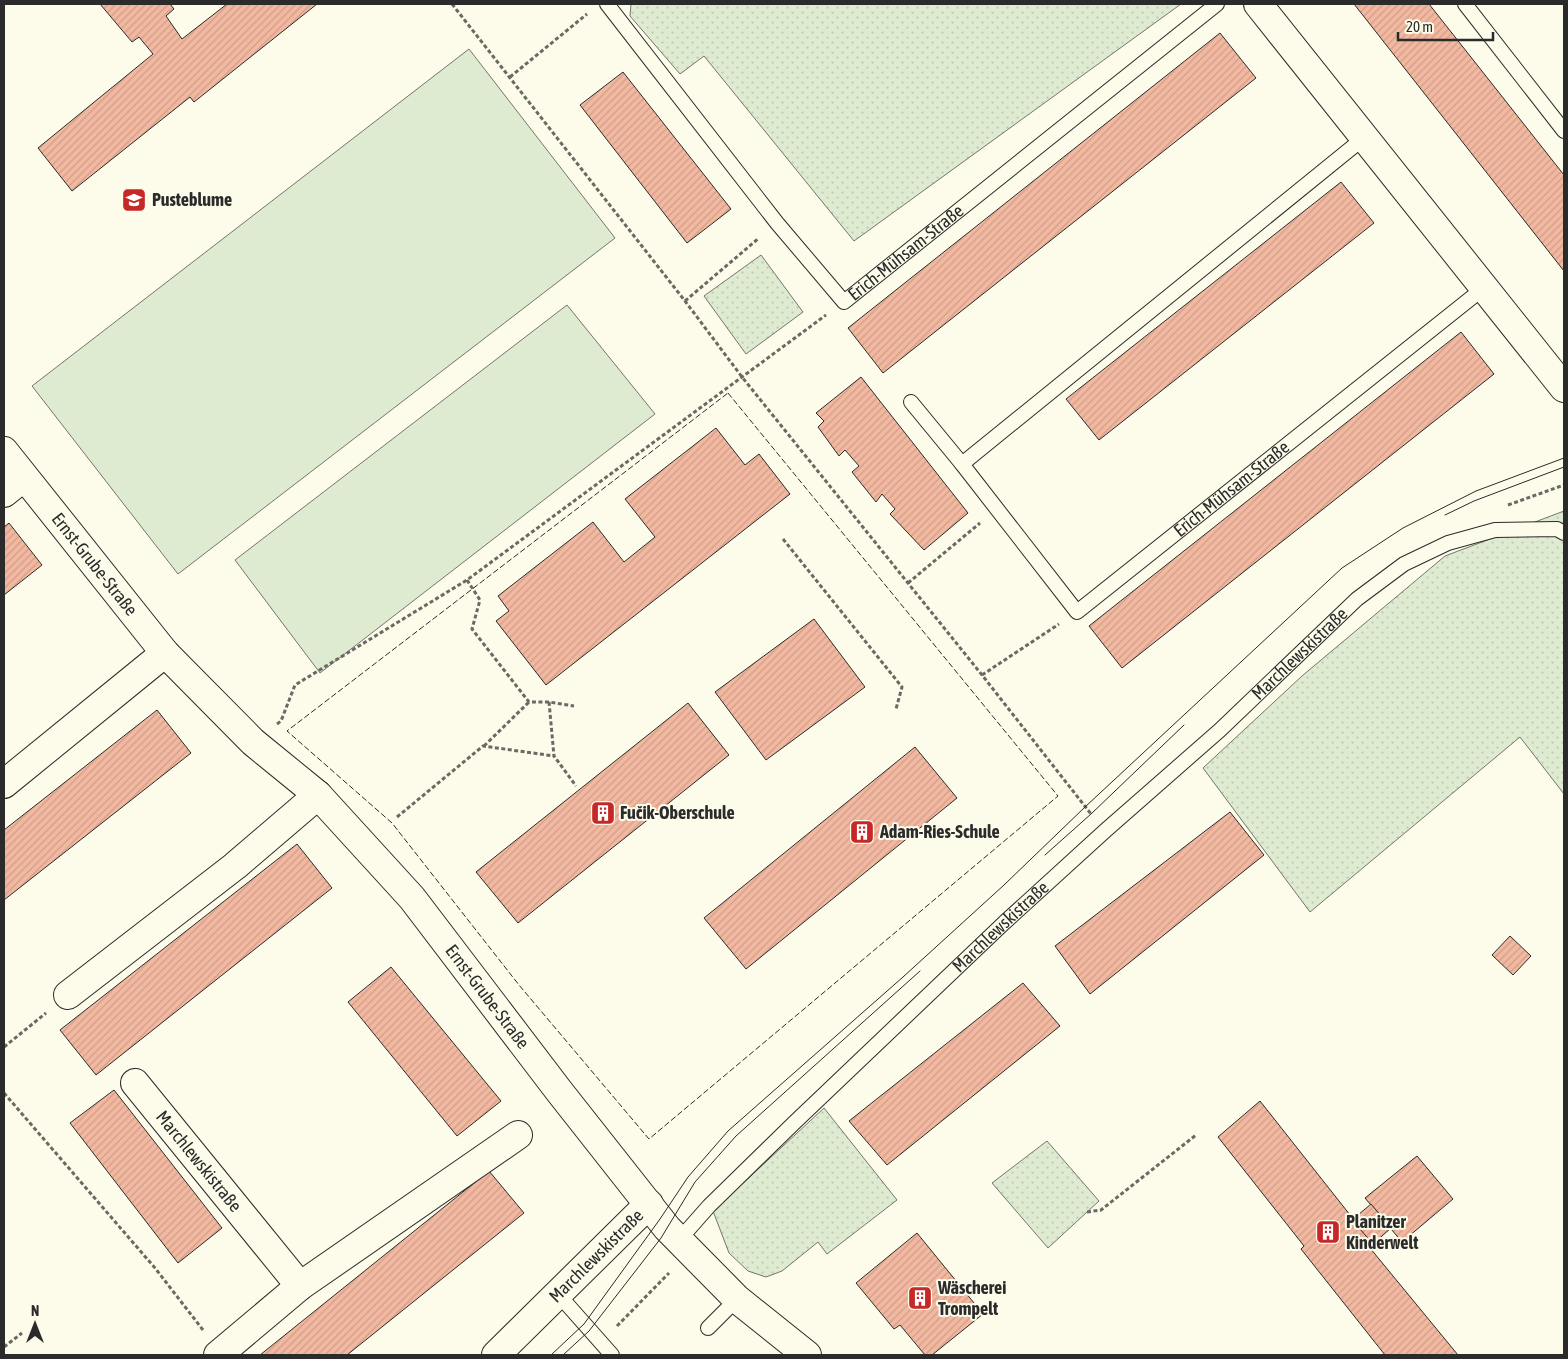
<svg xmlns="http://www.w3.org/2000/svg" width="1568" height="1359" font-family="'Asap Condensed',sans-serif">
	<defs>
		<pattern id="grass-dots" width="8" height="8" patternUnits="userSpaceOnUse" patternTransform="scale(1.25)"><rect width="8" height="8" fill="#deebd1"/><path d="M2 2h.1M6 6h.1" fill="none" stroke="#bfcab4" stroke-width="1.8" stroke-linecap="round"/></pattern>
		<pattern id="building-hatch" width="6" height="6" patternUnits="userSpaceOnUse" patternTransform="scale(1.25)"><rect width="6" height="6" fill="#f2b8a0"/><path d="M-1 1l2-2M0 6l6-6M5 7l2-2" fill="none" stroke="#d09e8a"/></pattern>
	</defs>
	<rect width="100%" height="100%" fill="#fdfbea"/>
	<g fill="url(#grass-dots)" stroke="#74746e">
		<polygon points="631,4 1181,4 854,241 704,56 680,74 630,16"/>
		<polygon points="761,255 803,312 746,354 704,296"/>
		<polygon points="1564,511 1564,794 1520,737 1310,912 1203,768 1302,676 1445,556"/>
		<polygon points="824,1108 897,1200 827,1254 818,1242 782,1271 766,1277 748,1271 729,1253 713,1211"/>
		<polygon points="1047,1141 1099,1201 1048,1248 992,1183"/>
	</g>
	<g fill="#deebd1" stroke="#74746e">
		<polygon points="469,49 615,238 178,574 32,386"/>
		<polygon points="567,305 655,414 320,673 235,560"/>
	</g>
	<g fill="url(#building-hatch)" stroke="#2b2b2b">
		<polygon points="100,4 170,4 174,9 166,16 182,39 227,4 317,4 194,102 190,97 72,191 38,148 153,54 139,37 132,42"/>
		<polygon points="1354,4 1429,4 1564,175 1564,271"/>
		<polygon points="1220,33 1256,78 883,373 848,328"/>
		<polygon points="623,72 731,209 687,243 580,105"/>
		<polygon points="1341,182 1374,223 1099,440 1066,399"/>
		<polygon points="1461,332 1494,374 1122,668 1089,626"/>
		<polygon points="861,377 968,513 924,550 890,514 895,509 882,494 876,502 852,472 859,466 845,450 839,456 818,427 824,421 816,413"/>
		<polygon points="716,428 745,465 759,454 790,494 546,685 496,621 509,611 498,596 593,522 624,562 655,537 625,499"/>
		<polygon points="9,523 42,565 4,595 4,527"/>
		<polygon points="814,619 865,687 766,760 715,692"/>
		<polygon points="688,703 729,755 518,923 476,872"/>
		<polygon points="157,710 191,753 4,900 4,830"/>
		<polygon points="915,747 957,798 746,969 704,918"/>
		<polygon points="1230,812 1264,855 1090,994 1055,946"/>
		<polygon points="297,844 332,888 96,1075 60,1030"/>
		<polygon points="1510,936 1531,956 1513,975 1492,955"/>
		<polygon points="391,967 501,1101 457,1136 348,1002"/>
		<polygon points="1023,983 1060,1026 887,1165 849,1121"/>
		<polygon points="114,1090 222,1228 178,1263 70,1123"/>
		<polygon points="1260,1101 1373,1244 1370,1248 1458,1355 1385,1355 1301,1249 1304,1246 1218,1137"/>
		<polygon points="1417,1156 1453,1199 1402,1242 1365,1198"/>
		<polygon points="489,1171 524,1213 347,1355 260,1355"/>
		<polygon points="1371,1204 1391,1228 1373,1244 1352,1220"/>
		<polygon points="917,1233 983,1314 932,1355 925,1355 900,1325 894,1329 856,1283"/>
	</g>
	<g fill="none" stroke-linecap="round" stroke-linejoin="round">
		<defs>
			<g id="service">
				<path id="s1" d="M607,4L777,223L844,302L1217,4"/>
				<polyline points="1465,4 1564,131"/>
				<path id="s2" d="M1365,137L962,464L1077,612L1485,287"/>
				<polyline points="911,402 962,464"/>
				<path id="s3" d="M679,1240L709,1206L795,1122L1005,922L1106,830L1220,730L1357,599L1404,564L1448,543L1495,530L1557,529L1564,533"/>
				<polyline points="558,1294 612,1355"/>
				<polyline points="708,1328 737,1299"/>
			</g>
			<g id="minor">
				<polyline points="1258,4 1564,388"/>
				<path id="s4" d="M4,451L165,653L253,742L318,795L412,898L559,1091L667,1228L737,1299L807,1355"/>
				<polyline points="4,493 24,477"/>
				<polyline points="4,784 165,653"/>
				<polyline points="68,995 235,866 318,795"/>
				<path id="s5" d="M135,1083L300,1286"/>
				<polyline points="218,1355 300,1286 518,1135"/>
				<path id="s6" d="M496,1355L649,1204"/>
			</g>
		</defs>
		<use href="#service" stroke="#2b2b2b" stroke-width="16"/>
		<use href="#minor" stroke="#2b2b2b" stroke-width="30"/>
		<g stroke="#6a6964" stroke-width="3" stroke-dasharray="4 2.5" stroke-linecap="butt">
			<polyline points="452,4 685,301 742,377 982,675 1091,814"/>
			<polyline points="510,77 587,14"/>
			<polyline points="685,301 759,238"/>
			<polyline points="1508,505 1564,485"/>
			<polyline points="783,539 902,687 896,709"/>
			<polyline points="467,580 480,600 472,629 529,702 549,702 574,706"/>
			<polyline points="908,583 980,523"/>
			<polyline points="982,675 1059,624"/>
			<polyline points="549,702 554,756 576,786"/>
			<polyline points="277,724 281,721 295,685 467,580 826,315"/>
			<polyline points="484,746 529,702"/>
			<polyline points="397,817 483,746 554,756"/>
			<polyline points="4,1047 46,1013"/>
			<polyline points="4,1093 155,1268 203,1330"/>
			<polyline points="1087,1212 1101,1210 1196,1135"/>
			<polyline points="617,1326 669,1273"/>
			<polyline points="4,1347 22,1333"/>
		</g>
		<use href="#service" stroke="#fdfbea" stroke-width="14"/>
		<use href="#minor" stroke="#fdfbea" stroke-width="28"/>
		<g stroke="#2b2b2b" stroke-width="1">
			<polyline points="1445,515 1474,501 1564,467"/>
			<polyline points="1045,855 1091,814 1184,725"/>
			<polyline points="551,1355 584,1324 660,1219 688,1177 728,1131 903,977 1004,885 1085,807 1342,568 1403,528 1476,491 1564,458"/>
			<polyline points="563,1355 589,1331 661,1238 695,1182 736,1136 920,971"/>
		</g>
		<polygon stroke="#2b2b2b" stroke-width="1" stroke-dasharray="6 2.5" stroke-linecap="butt" points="728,393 1058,796 649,1139 519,985 392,823 287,731"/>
	</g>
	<defs>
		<symbol id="school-square" viewBox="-11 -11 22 22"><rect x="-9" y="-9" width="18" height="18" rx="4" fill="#c62828" stroke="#fdfbea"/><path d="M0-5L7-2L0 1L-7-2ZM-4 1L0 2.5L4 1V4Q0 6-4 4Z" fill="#fff"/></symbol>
		<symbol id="building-square" viewBox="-11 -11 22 22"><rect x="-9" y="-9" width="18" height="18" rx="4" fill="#c62828" stroke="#fdfbea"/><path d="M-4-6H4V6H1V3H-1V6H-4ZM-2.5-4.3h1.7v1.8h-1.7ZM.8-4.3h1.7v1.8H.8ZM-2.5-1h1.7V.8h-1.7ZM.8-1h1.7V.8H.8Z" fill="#fff"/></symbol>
	</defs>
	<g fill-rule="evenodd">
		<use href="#school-square" x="120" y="186" width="28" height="28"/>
		<use href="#building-square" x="589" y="799" width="28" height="28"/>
		<use href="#building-square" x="848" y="818" width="28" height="28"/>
		<use href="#building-square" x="1314" y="1218" width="28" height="28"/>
		<use href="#building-square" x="906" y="1284" width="28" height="28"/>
	</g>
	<g text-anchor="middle" stroke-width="4" stroke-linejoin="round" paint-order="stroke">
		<g font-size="18" font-weight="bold" fill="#2b2b2b" stroke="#fdfbea" text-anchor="start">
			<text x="152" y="206">Pusteblume</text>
			<text x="620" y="819">Fučik-Oberschule</text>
			<text x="880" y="838">Adam-Ries-Schule</text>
			<text x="1346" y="1228">Planitzer<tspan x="1346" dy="21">Kinderwelt</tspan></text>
			<text x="938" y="1294">Wäscherei<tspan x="938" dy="21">Trompelt</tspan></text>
		</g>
		<g font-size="18" fill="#2b2b2b" stroke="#fdfbea">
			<text dy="6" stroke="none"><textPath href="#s1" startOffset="460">Erich-Mühsam-Straße</textPath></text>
			<text dy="6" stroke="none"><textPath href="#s2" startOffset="904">Erich-Mühsam-Straße</textPath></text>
			<text dy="6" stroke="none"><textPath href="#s4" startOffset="145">Ernst-Grube-Straße</textPath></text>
			<text dy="6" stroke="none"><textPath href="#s3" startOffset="854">Marchlewskistraße</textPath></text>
			<text dy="6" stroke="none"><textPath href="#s3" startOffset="449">Marchlewskistraße</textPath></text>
			<text dy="6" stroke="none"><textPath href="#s4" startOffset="731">Ernst-Grube-Straße</textPath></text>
			<text dy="6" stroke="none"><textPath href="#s5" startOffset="101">Marchlewskistraße</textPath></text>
			<text dy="6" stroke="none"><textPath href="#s6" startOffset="141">Marchlewskistraße</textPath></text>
		</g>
	</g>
	<rect width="1568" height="1359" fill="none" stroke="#2b2b2b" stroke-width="10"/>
	<g transform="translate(35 1324)" stroke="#fdfbea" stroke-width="4" paint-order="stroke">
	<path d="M0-4L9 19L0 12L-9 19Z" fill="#2b2b2b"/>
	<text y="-8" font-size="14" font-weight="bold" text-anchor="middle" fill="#2b2b2b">N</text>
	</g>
	<path d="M1398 32v8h95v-8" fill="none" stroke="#2b2b2b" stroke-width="2.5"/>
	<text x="1406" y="32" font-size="15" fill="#2b2b2b" stroke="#fdfbea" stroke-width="4" paint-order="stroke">20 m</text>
</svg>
